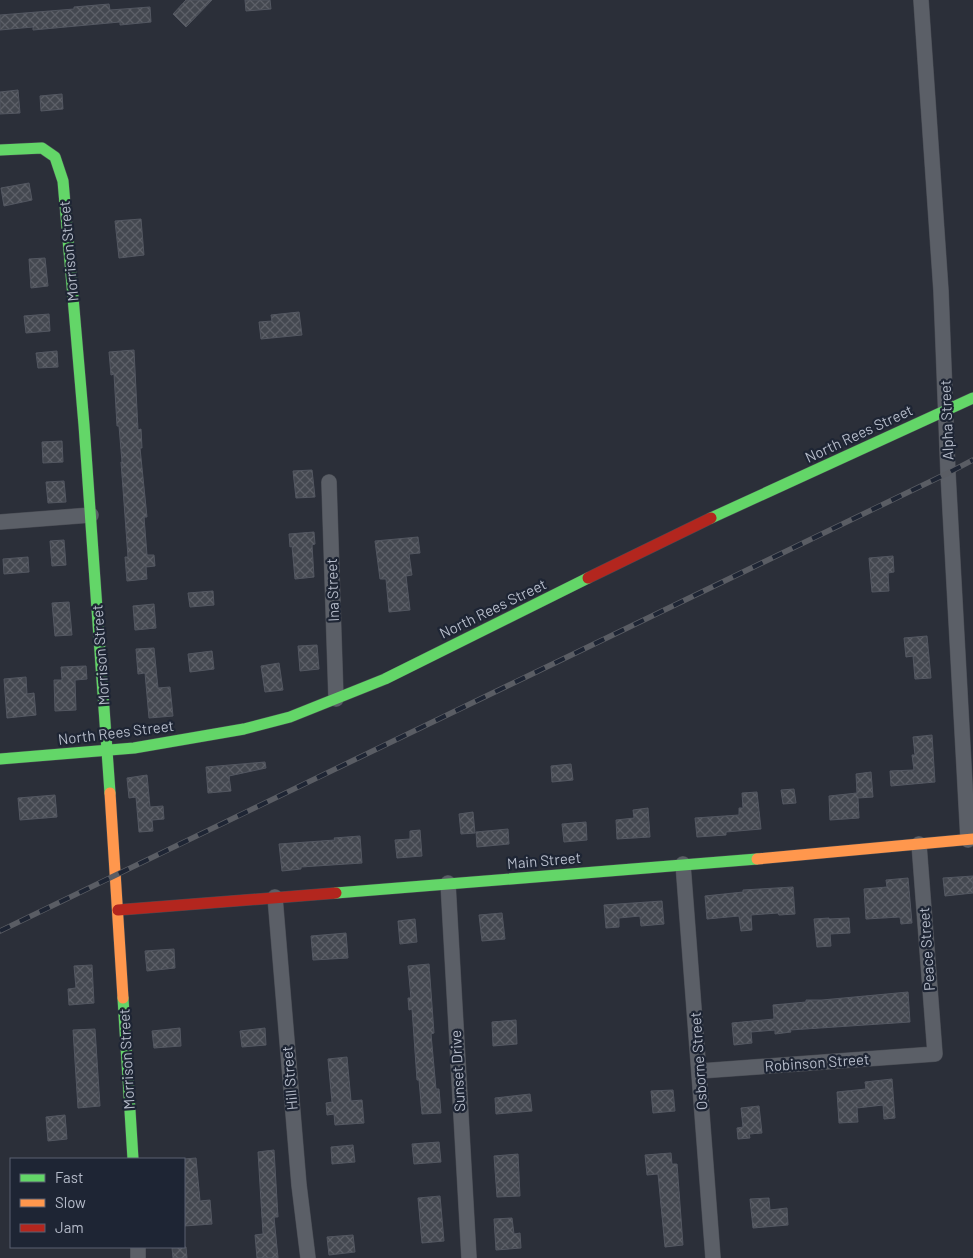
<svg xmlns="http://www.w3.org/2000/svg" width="973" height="1258" font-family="Barlow,sans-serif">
	<defs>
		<pattern id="building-cross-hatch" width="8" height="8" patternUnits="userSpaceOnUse" patternTransform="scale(1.25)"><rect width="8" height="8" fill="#444850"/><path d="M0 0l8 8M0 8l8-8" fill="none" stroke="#5d6068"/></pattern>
	</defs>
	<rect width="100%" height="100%" fill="#2b2f39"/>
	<g fill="url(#building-cross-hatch)" stroke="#535761">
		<polygon points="186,0 212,0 186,27 173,14"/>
		<polygon points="245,0 270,0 271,9 246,11"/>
		<polygon points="109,4 110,10 150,7 151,22 120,25 120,22 33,30 33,27 0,30 0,15 74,9 74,7"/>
		<polygon points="18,90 20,113 0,114 0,92"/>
		<polygon points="62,94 63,109 41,111 40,96"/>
		<polygon points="29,183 32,200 4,206 1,188"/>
		<polygon points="141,219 144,255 119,258 115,221"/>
		<polygon points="45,258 48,286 31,288 29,259"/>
		<polygon points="299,312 302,335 261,339 259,322 272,321 271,315"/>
		<polygon points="49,314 50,331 26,333 24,316"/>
		<polygon points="134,350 138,430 141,429 142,448 140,448 147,517 144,517 147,555 154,555 155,566 146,567 147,579 127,581 125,557 128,557 121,462 122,462 119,426 117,426 114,374 111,375 109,352"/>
		<polygon points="57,351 58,367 38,368 36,353"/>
		<polygon points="62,441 63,462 43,463 42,442"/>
		<polygon points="312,470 315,497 296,498 293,471"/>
		<polygon points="64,481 66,502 48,503 46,482"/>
		<polygon points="314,532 315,544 312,545 314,577 295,579 292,546 290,547 289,534"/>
		<polygon points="418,537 420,553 409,554 412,575 406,576 410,610 389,612 386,579 380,579 375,541"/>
		<polygon points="64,540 66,565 52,566 50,541"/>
		<polygon points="893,556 894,572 888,573 889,591 872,592 869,558"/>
		<polygon points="28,557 29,572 4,574 3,559"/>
		<polygon points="213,591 214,605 190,607 188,593"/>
		<polygon points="69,602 72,635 55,636 52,603"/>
		<polygon points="154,604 156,628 135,630 133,606"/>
		<polygon points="927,636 931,678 915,679 913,656 906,657 904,638"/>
		<polygon points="317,645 319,669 300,671 298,646"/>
		<polygon points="154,648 158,688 170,687 173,716 149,718 145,673 138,674 136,649"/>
		<polygon points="212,651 214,669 190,672 188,654"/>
		<polygon points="279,663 283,690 265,692 261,666"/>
		<polygon points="86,666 87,679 75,680 76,710 55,711 54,680 62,680 61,667"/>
		<polygon points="26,677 27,694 34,693 36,715 7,718 4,679"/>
		<polygon points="932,735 935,782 891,786 890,771 914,770 912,755 915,755 913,737"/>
		<polygon points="265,762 266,768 229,776 231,791 208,793 206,767"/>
		<polygon points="571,764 573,780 552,782 551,766"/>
		<polygon points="871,772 873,797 858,798 859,818 830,820 829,796 857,793 856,774"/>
		<polygon points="147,775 150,807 163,806 164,819 152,820 153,831 139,832 136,797 129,798 127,778"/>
		<polygon points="794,789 796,803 783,804 781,790"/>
		<polygon points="757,792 761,829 726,832 726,835 697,837 695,818 739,815 739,808 743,808 742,793"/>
		<polygon points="55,795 57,817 20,820 18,798"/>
		<polygon points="648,808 650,837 617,839 616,820 634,818 633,810"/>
		<polygon points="473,812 475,833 461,834 459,814"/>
		<polygon points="586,822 587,840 564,842 562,824"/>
		<polygon points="508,829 509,844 477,847 476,832"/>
		<polygon points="420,830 422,856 397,858 395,840 410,839 410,831"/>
		<polygon points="360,836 362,863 301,867 301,869 282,871 279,844 335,840 334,838"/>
		<polygon points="973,876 973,893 945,896 943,878"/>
		<polygon points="908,878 912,923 901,924 900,917 866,919 864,889 887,887 886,880"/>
		<polygon points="793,887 795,914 779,915 778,913 751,915 752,930 741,931 739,916 707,919 705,896 743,892 743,890"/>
		<polygon points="662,901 664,924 641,926 640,916 619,918 619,927 606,928 604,905"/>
		<polygon points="502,913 505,939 482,941 479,915"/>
		<polygon points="829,918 829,919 849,918 850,933 830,934 831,946 817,947 814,919"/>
		<polygon points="415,919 417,942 400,944 398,921"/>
		<polygon points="346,933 348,958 313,960 311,936"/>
		<polygon points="174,949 175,968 147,971 145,951"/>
		<polygon points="429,964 434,1033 431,1034 436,1089 439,1089 441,1113 422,1114 419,1080 417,1080 412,1009 409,1010 408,998 411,998 408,966"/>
		<polygon points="92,965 94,1003 69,1005 68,989 76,988 74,966"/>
		<polygon points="908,992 910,1022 790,1030 791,1032 775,1034 775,1030 751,1032 752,1043 734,1045 732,1023 774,1019 773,1005 806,1002 806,1000 822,1000"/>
		<polygon points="516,1020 517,1044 493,1046 492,1022"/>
		<polygon points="180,1028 181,1046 154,1048 152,1031"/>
		<polygon points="265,1028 266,1045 242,1047 240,1031"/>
		<polygon points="95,1029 100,1106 78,1108 73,1030"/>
		<polygon points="347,1057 351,1101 362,1100 364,1123 335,1125 334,1114 327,1115 326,1103 332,1102 328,1059"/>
		<polygon points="892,1079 895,1118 884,1119 883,1105 857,1108 858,1122 839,1123 837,1092 866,1089 865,1082"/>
		<polygon points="673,1090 675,1111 653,1113 651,1091"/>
		<polygon points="530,1094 532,1111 496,1114 495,1098"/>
		<polygon points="759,1106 762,1133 749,1134 750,1138 738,1139 737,1128 743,1127 741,1108"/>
		<polygon points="65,1115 67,1139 48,1141 46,1117"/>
		<polygon points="439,1142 441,1162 414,1164 412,1144"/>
		<polygon points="353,1145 355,1162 332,1164 331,1147"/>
		<polygon points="274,1150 278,1217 274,1217 278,1258 257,1258 255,1235 263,1234 258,1152"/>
		<polygon points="671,1153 672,1164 677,1164 683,1245 665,1247 658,1174 647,1175 645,1155"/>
		<polygon points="518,1154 520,1196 497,1197 494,1156"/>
		<polygon points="196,1158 200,1201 210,1200 212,1224 184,1226 184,1159"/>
		<polygon points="440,1196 444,1241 422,1243 418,1198"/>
		<polygon points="769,1198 770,1210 787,1208 788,1225 753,1228 750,1199"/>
		<polygon points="512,1218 514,1234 520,1233 521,1248 496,1250 494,1219"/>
		<polygon points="353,1235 355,1252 329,1255 327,1237"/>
		<polygon points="186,1247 187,1258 173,1258 172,1248"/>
	</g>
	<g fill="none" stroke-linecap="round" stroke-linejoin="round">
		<defs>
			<g id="street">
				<polyline points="921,0 941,291 948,473 968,840"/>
				<polyline points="329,482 336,699"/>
				<polyline points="0,522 91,515"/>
				<polyline points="683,864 713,1258"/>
				<polyline points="448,883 469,1258"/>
				<polyline points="275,897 299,1185 308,1258"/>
				<polyline points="700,1071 935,1054 919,844"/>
				<polyline points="138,1247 138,1258"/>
			</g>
			<g id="fast">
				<polyline points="0,150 42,148 55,157 63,181 84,425 110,793"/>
				<polyline points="711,518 973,398"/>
				<polyline points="0,759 134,748 244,729 290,717 385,679 588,578"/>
				<polyline points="336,893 757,859"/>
				<polyline points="123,998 133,1159"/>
			</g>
			<g id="slow">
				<polyline points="110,793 123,998"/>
				<polyline points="757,859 973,839"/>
			</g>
			<g id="jam">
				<polyline points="588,578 711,518"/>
				<polyline points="118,910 336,893"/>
			</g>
		</defs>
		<use href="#street" stroke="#474a52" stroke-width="16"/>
		<use href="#fast" stroke="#474a52" stroke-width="12"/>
		<use href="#slow" stroke="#474a52" stroke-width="12"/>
		<use href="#jam" stroke="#474a52" stroke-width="12"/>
		<use href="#street" stroke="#5b5f67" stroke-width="15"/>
		<use href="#fast" stroke="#63d668" stroke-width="11"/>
		<use href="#slow" stroke="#ff974d" stroke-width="11"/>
		<use href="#jam" stroke="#b3261e" stroke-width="11"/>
		<defs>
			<polyline id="rail" points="0,931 948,473 973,460"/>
		</defs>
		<use href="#rail" stroke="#5a5d64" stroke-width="5.5"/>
		<use href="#rail" stroke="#1e2534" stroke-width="4" stroke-dasharray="11" stroke-linecap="butt"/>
	</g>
	<g text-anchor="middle" stroke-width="4.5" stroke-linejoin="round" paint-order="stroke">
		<g font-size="15" fill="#b5bbc9" stroke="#1e2534">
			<text transform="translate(69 251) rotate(-95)" y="5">Morrison Street</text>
			<text transform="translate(947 420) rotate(-92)" y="5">Alpha Street</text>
			<text transform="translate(859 434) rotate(-25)" y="5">North Rees Street</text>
			<text transform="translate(333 590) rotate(-92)" y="5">Ina Street</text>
			<text transform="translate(493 609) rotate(-26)" y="5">North Rees Street</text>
			<text transform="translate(101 655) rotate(-94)" y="5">Morrison Street</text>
			<text transform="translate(116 733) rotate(-7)" y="5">North Rees Street</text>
			<text transform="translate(544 861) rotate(-5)" y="5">Main Street</text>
			<text transform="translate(927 949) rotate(-94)" y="5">Peace Street</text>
			<text transform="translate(127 1059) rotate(-93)" y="5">Morrison Street</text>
			<text transform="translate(699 1061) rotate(-94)" y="5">Osborne Street</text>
			<text transform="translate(817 1063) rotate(-4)" y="5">Robinson Street</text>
			<text transform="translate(458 1071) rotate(-93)" y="5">Sunset Drive</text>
			<text transform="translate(290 1078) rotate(-95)" y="5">Hill Street</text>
		</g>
	</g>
	<rect x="10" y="1158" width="175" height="90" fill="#1e2534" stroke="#5a6170"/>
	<rect x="20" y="1174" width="25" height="8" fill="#63d668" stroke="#5a6170"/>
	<text x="55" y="1183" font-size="15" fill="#b5bbc9">Fast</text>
	<rect x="20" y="1199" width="25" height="8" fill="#ff974d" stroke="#5a6170"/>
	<text x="55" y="1208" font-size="15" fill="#b5bbc9">Slow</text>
	<rect x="20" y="1224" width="25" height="8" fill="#b3261e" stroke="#5a6170"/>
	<text x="55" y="1233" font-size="15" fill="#b5bbc9">Jam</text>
</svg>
